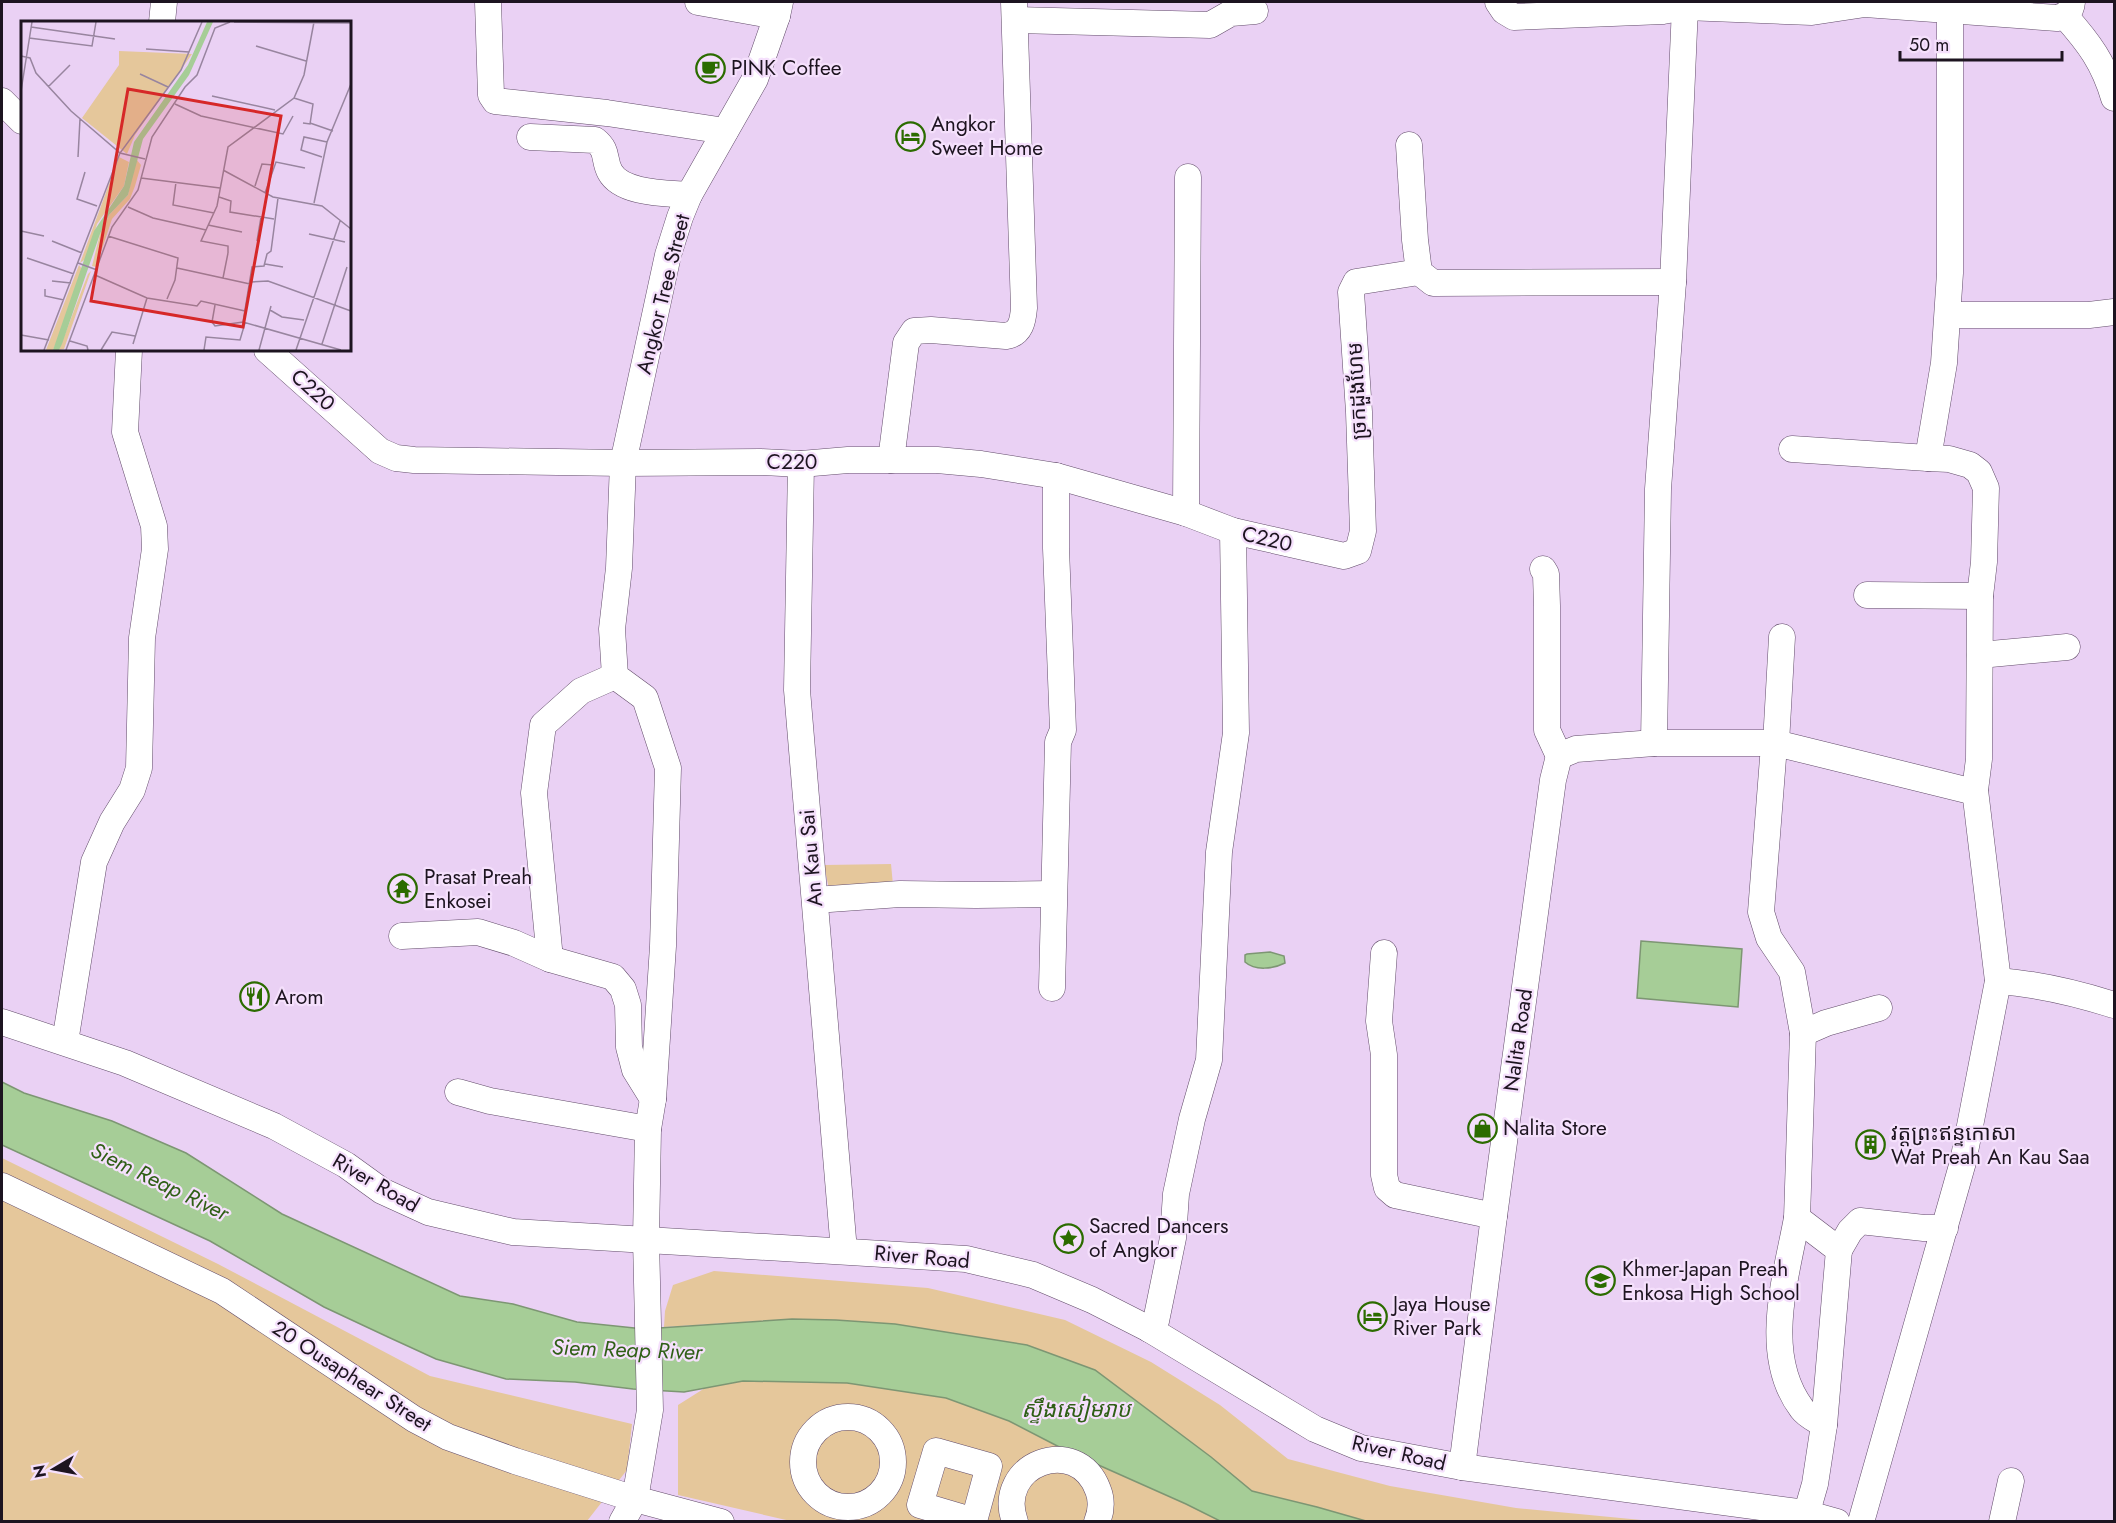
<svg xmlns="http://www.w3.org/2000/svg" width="2116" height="1523" font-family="Jost,'Noto Sans Khmer',sans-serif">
	<rect width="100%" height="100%" fill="#ead1f4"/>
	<g fill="#e5c79b">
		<polygon points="891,864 893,885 829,889 824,865"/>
		<polygon points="2,1158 218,1264 430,1376 632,1424 627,1470 587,1521 2,1521"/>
		<polygon points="714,1271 928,1288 1065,1320 1151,1362 1220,1405 1288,1459 1390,1486 1516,1508 1652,1521 1366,1521 1317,1507 1252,1491 1211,1457 1095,1371 1027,1345 895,1324 836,1320 792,1319 664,1327 665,1311 673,1285"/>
		<polygon points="743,1381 847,1383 946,1398 1009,1421 1067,1451 1186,1504 1220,1521 795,1522 678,1495 678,1405 705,1388"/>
	</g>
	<g fill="#a6cd97" stroke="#7d9673" stroke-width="1.5">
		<polygon points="1641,941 1742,949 1738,1007 1637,998"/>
		<path d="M1270,952L1284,956L1285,963C1273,969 1255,971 1245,962V955L1247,954Z"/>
		<polygon points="2,1082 24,1093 112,1121 186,1153 282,1214 460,1296 513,1304 577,1322 644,1329 792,1319 836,1320 895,1324 1027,1345 1095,1370 1211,1457 1252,1491 1317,1507 1366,1521 1220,1521 1186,1504 1067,1451 1009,1421 946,1398 847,1383 743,1381 684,1392 633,1389 575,1382 506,1379 436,1359 388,1337 324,1307 210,1241 2,1145"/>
	</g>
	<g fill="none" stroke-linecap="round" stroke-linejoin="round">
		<defs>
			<g id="minor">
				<polyline points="488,2 491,95 495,101 607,113 725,131"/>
				<polyline points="698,2 777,16"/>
				<path d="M1498,2L1504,11L1514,17L1663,11L1685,7L1812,12L1865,4L2057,18C2067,15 2071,12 2072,2"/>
				<path d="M2065,16C2089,43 2104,63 2114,98"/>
				<polyline points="1015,20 1210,25 1231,13 1255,11"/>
				<polyline points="162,22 164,2"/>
				<polyline points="2,101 22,121"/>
				<path d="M530,137L595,140C609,151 603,159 610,172C622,194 667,193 689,195"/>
				<polyline points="1409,145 1415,240 1419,272 1433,283 1673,282"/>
				<polyline points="1949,315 2089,315 2114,312"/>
				<polyline points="267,350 380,451 396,458 414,460 623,463 761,462 801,464 848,460 937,460 981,464 1056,476 1186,513 1233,531 1344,556 1358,551 1363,531 1359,412 1351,292 1356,282 1419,272"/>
				<polyline points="1792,449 1928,458"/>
				<path d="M891,460L906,343L914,331L931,330L1006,336C1021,334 1023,320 1024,308L1014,2"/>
				<polyline points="801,464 797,690 844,1251"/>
				<polyline points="1186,513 1188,177"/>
				<polyline points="1543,569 1546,574 1547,606 1547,730 1559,756"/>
				<polyline points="1867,595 1980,596"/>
				<polyline points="1782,637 1776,743 1773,758 1761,912 1769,938 1792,972 1803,1033 1797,1218 1839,1250 1824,1425 1815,1484 1804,1522"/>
				<polyline points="1980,655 2067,647"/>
				<polyline points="1654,743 1658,489 1673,282 1685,7"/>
				<polyline points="1559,756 1576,749 1654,743 1776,743 1966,790 1975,790"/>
				<polyline points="815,900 900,894 976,895 1053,894"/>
				<polyline points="402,936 478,932 514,943 550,959 613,977 623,989 628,1005 629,1047 635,1070 653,1099"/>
				<polyline points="1384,953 1379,1021 1384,1055 1384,1175 1387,1188 1395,1195 1494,1216"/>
				<polyline points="550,959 534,793 543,725 581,691 615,676"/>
				<path d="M1998,981C2039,984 2076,993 2114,1005"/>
				<polyline points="1052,988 1058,742 1063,730 1056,548 1056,476"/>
				<polyline points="2,1022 125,1063 274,1126 346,1165 382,1191 428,1212 513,1232 966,1259 1033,1275 1092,1300 1149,1329 1315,1429 1361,1448 1462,1467 1805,1513 1837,1522"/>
				<polyline points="1803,1033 1826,1023 1879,1008"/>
				<polyline points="65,1042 94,862 112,822 132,790 139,768 142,638 155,549 154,526 125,432 129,350"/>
				<polyline points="458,1092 490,1101 648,1129"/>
				<polyline points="2,1186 222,1291 414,1419 448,1437 515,1461 635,1499 721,1522"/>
				<path d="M1797,1218C1786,1278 1761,1355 1802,1409C1807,1416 1817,1420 1824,1425"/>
				<polyline points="1839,1250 1850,1231 1860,1221 1924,1228 1945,1228"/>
				<polyline points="1149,1329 1156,1321 1173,1238 1176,1194 1192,1119 1209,1060 1219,852 1236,733 1233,531"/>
				<circle cx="848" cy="1462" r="45"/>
				<polygon points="936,1451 989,1466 974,1521 920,1505"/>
				<polyline points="1462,1467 1494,1216 1553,780 1559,756"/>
				<polyline points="622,1522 635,1499 650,1410 646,1239 648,1129 653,1099 663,946 668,768 645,698 615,676 612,629 619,568 623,463 668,255 680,217 689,195 755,79 777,16 780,2"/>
				<path d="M1015,1522C994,1464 1077,1433 1098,1490C1102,1500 1101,1512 1097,1522"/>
				<polyline points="1861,1522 1963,1162 1998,981 1975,790 1979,759 1980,596 1984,562 1986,488 1979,472 1970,465 1949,459 1928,458 1944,363 1950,273 1950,9"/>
				<polyline points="2002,1522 2011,1481"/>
			</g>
		</defs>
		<use href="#minor" stroke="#624c6a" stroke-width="27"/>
		<use href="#minor" stroke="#fff" stroke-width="26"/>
	</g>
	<defs>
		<symbol id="cafe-ring" viewBox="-11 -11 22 22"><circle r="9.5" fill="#f5e0fc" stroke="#2c6c00" stroke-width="1.5"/><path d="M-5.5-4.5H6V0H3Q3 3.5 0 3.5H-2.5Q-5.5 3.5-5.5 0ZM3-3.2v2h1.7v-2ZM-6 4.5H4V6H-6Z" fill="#2c6c00"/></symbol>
		<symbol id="hotel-ring" viewBox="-11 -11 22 22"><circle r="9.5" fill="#f5e0fc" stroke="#2c6c00" stroke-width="1.5"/><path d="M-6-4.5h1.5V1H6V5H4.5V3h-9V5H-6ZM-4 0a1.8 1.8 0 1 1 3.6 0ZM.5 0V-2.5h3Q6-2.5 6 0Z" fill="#2c6c00"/></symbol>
		<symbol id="temple-ring" viewBox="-11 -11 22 22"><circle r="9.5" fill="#f5e0fc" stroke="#2c6c00" stroke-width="1.5"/><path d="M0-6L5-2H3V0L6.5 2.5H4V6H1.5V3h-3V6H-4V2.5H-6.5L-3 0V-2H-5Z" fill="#2c6c00"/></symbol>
		<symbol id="restaurant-ring" viewBox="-11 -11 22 22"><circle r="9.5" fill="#f5e0fc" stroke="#2c6c00" stroke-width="1.5"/><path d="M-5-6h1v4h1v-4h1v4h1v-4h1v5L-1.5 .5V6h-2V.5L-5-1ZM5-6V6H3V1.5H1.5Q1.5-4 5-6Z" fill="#2c6c00"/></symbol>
		<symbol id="shop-ring" viewBox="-11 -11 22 22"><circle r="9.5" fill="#f5e0fc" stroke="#2c6c00" stroke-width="1.5"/><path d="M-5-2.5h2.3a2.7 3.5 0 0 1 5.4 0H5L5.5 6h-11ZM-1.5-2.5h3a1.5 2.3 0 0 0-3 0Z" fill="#2c6c00"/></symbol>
		<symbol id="building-ring" viewBox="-11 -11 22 22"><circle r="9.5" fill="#f5e0fc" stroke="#2c6c00" stroke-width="1.5"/><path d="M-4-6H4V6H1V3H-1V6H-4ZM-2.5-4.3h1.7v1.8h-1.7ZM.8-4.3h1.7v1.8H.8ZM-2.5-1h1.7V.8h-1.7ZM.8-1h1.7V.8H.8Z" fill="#2c6c00"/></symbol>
		<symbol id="sight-ring" viewBox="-11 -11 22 22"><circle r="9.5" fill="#f5e0fc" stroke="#2c6c00" stroke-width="1.5"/><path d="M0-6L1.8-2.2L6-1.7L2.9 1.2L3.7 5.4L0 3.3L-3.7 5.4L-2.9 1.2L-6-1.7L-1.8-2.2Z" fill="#2c6c00"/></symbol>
		<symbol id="school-ring" viewBox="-11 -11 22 22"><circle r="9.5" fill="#f5e0fc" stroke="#2c6c00" stroke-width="1.5"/><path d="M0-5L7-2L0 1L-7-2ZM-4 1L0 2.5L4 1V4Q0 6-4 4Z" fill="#2c6c00"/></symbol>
	</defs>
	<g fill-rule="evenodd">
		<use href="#cafe-ring" x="694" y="52" width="33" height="33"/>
		<use href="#hotel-ring" x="894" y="120" width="33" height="33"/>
		<use href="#temple-ring" x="386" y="872" width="33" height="33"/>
		<use href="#restaurant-ring" x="238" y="980" width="33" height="33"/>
		<use href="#shop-ring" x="1466" y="1112" width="33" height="33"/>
		<use href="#building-ring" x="1854" y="1128" width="33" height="33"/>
		<use href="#sight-ring" x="1052" y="1222" width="33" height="33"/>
		<use href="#school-ring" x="1584" y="1264" width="33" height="33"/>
		<use href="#hotel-ring" x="1356" y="1300" width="33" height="33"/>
	</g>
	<g text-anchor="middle" stroke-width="4.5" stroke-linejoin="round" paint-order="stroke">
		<g font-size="21" fill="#1d1420" stroke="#f5e0fc" text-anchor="start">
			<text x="731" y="75">PINK Coffee</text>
			<text x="931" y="131">Angkor<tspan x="931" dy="24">Sweet Home</tspan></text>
			<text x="424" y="884">Prasat Preah<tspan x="424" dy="24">Enkosei</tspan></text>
			<text x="275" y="1004">Arom</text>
			<text x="1503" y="1135">Nalita Store</text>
			<text x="1891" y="1140">វត្តព្រះឥន្ទកោសា<tspan x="1891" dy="24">Wat Preah An Kau Saa</tspan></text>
			<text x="1089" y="1233">Sacred Dancers<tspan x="1089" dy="24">of Angkor</tspan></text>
			<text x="1622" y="1276">Khmer-Japan Preah<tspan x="1622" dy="24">Enkosa High School</tspan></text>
			<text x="1393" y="1311">Jaya House<tspan x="1393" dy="24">River Park</tspan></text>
		</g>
		<g font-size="21" fill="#1d1420" stroke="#f5e0fc">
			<text transform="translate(663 294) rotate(-76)" y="7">Angkor Tree Street</text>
			<text transform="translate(313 390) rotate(42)" y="7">C220</text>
			<text transform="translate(1357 391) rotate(-93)" y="7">ច្រកដួងហែម</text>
			<text x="792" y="469">C220</text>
			<text transform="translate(1267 539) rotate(13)" y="7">C220</text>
			<text transform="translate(811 858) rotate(-95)" y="7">An Kau Sai</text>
			<text transform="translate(1518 1040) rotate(-82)" y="7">Nalita Road</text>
			<text transform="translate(376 1183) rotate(30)" y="7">River Road</text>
			<text transform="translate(922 1257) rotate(5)" y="7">River Road</text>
			<text transform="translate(352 1376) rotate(33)" y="7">20 Ousaphear Street</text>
			<text transform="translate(1399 1453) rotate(13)" y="7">River Road</text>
		</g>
		<g font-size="22" font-style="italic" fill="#2f5f16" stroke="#f5e0fc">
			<text transform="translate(160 1181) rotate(26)" y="8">Siem Reap River</text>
			<text transform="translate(627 1349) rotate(2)" y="8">Siem Reap River</text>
			<text x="1076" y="1417">ស្ទឹងសៀមរាប</text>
		</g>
	</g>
	<g transform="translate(21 21)">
		<rect width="330" height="330" fill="#ead1f4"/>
		<path d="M98,30L171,33L114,114L106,133L61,97L98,44ZM98,136L108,141L103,165L76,203L66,237L59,242ZM115,138L120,144L114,165L109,178L91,198L75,246L71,245L79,213L88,194L107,174ZM58,244L61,248L35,322L32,329H25ZM70,250L43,328L38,329L67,253Z" fill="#e5c79b"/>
		<path d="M186,1H192L168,54L122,118L107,174L88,194L79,213L41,323L38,329H32L73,210L103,165L113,121L167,44Z" fill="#a6cd97"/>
		<path fill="none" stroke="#98859f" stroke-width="1.5" d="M213,1L330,2M10,6L94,18M8,17L71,25L75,1M235,25L285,40M125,28L168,31M0,35L9,37L15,52L50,90L99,132L124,138M119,53L147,66M27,66L49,44M0,70L11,1M191,75L254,89M273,77L292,83L289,103L282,102M154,83L180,95L262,113L272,95M289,102L312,110M57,136L59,98M301,136L280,129L283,116L306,121M202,149L252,176L301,185L330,208M64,151L56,178L76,185M120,157L199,167M155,161L152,184L193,192M234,165L241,143L252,144M244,172L255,141L284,147M198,176L210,180L209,191L253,198M293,182L306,121L330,63M107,186L132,197L185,209M187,204L221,211M0,210L23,215M288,213L324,221M87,215L157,237L154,259L146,278M31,220L61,232M236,220L240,196M207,232V225L180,220L196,185L207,126L273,77L283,54L293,1M6,237L53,253M57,242L76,249M244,243L262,246M156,247L229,263M74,254L126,277L176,285L180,280L224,290M202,257L207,232M31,260L50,262M229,261L247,260L330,290M24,268V275L43,279M194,284L191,301L194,305L222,301L320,329M249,289L261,296L283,299M222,301L231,246L243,245L246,233L250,230L257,177M0,314L28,319M49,320L66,325L67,329M112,323L126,277M301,323L326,246M23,329L99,132L160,49L181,1M45,329L91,206L117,169L131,116L164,66L176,54L194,7L209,1M80,329L91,311L114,315M183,329L185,316L219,319L224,302M238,329L250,285M275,329L319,200"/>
		<path fill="#d62828" fill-opacity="0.15" stroke="#d62828" stroke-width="3" d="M107,68L260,95L222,306L70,280Z"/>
		<rect width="330" height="330" fill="none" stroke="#1d1420" stroke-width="3"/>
	</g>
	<rect width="2116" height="1523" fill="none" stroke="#1d1420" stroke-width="6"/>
	<g transform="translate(54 1469) rotate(260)" stroke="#f5e0fc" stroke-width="4.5" paint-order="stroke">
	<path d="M0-4.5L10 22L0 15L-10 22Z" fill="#1d1420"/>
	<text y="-9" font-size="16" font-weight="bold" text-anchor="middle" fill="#1d1420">N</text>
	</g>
	<path d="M1900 51v9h162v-9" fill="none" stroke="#1d1420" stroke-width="3"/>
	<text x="1909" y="51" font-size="18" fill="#1d1420" stroke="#f5e0fc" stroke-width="4.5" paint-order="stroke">50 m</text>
</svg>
